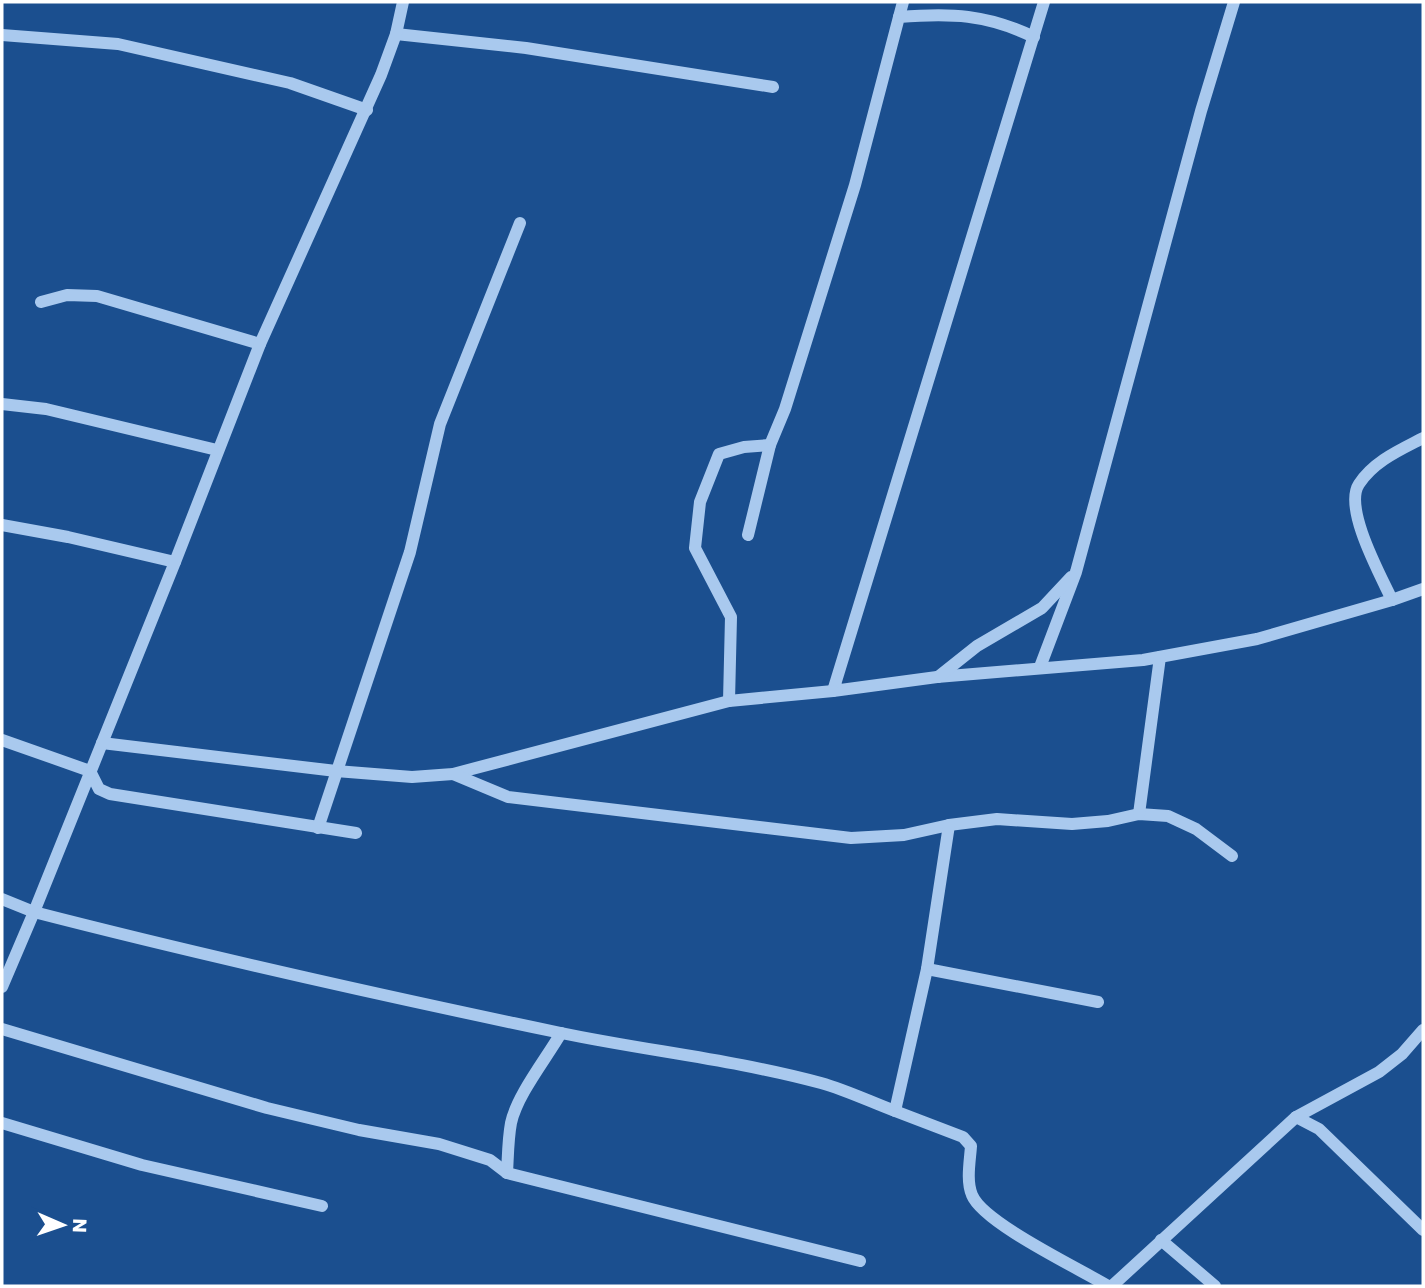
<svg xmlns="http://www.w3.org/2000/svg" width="1425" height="1288" font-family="Poppins,sans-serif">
	<rect width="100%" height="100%" fill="#1b4f8f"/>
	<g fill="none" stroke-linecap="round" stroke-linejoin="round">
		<g stroke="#a9c9ee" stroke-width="12">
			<polyline points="1044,2 833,691 937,677 1143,660 1257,639 1392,600 1423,589"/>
			<polyline points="899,17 903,2"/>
			<polyline points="396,34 526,48 773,87"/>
			<polyline points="2,35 118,44 290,83 367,110"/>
			<polyline points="41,302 67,295 97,296 260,344"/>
			<polyline points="2,404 46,409 217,450"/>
			<polyline points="2,525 68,537 175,562"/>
			<path d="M748,535L770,445L785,409L855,185L899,17C951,13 986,14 1034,37"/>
			<path d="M1392,600C1381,576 1343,508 1359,484C1374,461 1400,450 1423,438"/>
			<polyline points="1040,667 1076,572 1201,111 1234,2"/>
			<polyline points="938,677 977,646 1042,608 1071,577"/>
			<polyline points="729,701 731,617 695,548 700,502 719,454 744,447 770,445"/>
			<polyline points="2,740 90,771 99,789 110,794 356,833"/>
			<polyline points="102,743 336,771 412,777 453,774 729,701 833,691"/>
			<polyline points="453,774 508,797 851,838 904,835 949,825 997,819 1072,824 1108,821 1139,814 1168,816 1196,829 1232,856"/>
			<polyline points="1139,814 1160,657"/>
			<path d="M949,825L927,969L895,1111L963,1137L971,1146C970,1161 966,1181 972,1195C983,1223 1080,1269 1108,1286"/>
			<polyline points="318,828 410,552 440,424 520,223"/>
			<path d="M2,899L34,912C209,957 384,996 561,1033C648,1051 736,1060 821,1083C846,1090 871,1102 895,1111"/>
			<polyline points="927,969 1098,1002"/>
			<polyline points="2,987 34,912 175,562 260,344 381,75 396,34 403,2"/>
			<polyline points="2,1029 267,1108 359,1130 439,1144 490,1160 507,1173"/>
			<path d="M561,1033C546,1059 517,1095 511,1123C508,1139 508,1156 507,1173L860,1261"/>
			<polyline points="1296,1117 1319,1129 1423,1230"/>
			<polyline points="2,1123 142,1165 322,1206"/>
			<polyline points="1161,1240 1215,1286"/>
			<polyline points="1112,1286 1296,1117 1379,1072 1402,1054 1423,1030"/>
		</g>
	</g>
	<rect width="1425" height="1288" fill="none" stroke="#ffffff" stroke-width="7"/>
	<g transform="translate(63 1225) rotate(92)" stroke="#1b4f8f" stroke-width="5" paint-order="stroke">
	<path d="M0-5L12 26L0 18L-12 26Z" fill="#ffffff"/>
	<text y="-10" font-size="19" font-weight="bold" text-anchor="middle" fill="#ffffff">N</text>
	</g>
</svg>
